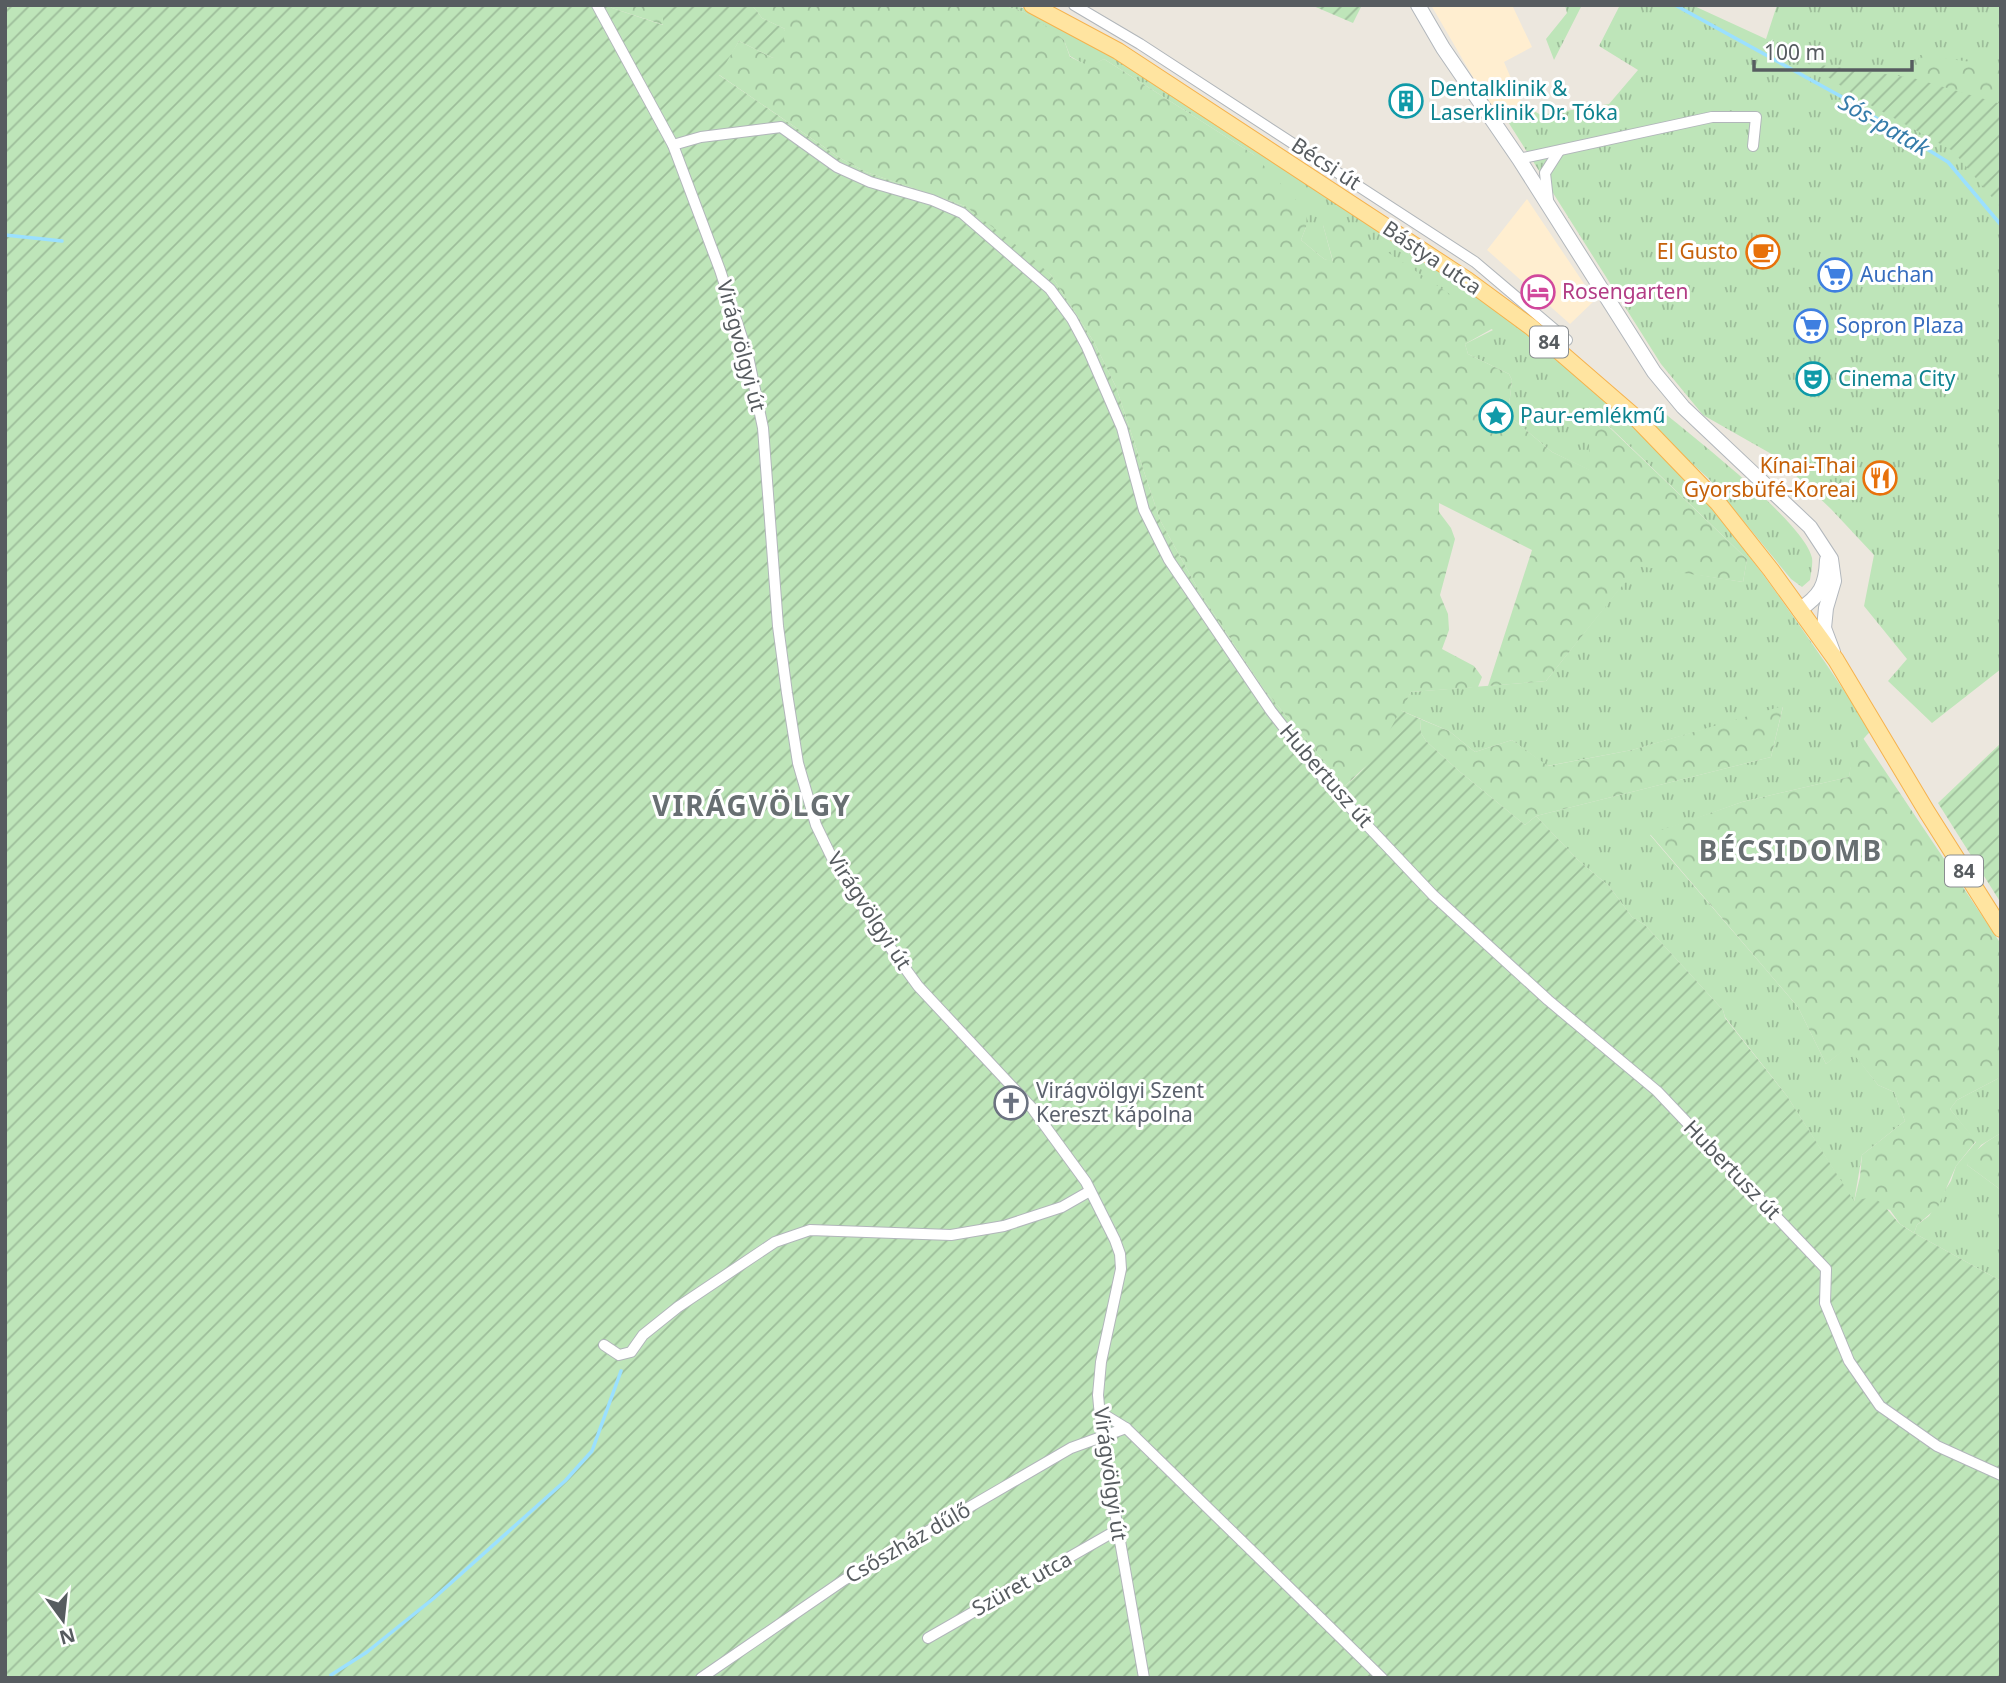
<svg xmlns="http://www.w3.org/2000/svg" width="2006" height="1683" font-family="'Noto Sans',sans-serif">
	<defs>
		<pattern id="grass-tufts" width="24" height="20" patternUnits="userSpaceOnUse" patternTransform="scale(1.75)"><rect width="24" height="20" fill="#bee5b9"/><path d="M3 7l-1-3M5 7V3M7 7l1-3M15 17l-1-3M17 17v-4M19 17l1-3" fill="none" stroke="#9dbd9a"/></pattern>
		<pattern id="forest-crowns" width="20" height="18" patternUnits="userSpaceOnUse" patternTransform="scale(1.75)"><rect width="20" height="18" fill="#bee5b9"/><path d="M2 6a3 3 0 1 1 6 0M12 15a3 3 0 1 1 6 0" fill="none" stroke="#9dbd9a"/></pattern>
		<pattern id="garden-furrows" width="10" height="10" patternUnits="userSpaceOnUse" patternTransform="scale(1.75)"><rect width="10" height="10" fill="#bee5b9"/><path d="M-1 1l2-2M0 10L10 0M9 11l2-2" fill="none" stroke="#9dbd9a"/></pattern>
	</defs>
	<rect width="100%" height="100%" fill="#ece7de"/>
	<g fill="#ffeed0">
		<polygon points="1431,5 1512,5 1532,47 1504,62 1522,104 1499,122"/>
		<polygon points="1527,199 1595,300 1570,324 1487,250"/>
	</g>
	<g fill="url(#grass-tufts)">
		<path d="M1003,5C1032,5 1057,24 1082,38C1124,62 1164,88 1204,114C1357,216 1527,314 1655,446C1739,532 1805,632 1871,731C1856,744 1852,759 1849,777L1742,802L1650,835L1798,1007L1826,1064L1848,1046L1878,1085L1894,1092L1905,1121L1862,1155L1854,1202L1787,1096L1725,1017L1723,1010L1645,925L1632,917L1609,886L1578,860L1536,816L1771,757L1783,707L1632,750L1547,766L1512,740L1475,752L1449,731L1400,710L1411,692L1546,681L1638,565L1743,582L1747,559L1589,407L1591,471L1552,452L1508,415L1512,380L1509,374L1468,354L1465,344L1493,330L1323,225L1333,262L1324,259L1301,240L1306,227L1253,154L1104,59L1089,67L1070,56L1064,40L1024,12Z"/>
		<polygon points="1565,5 1582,5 1554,60 1546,39 1567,13"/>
		<polygon points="1620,5 1692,5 1766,39 1777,5 2001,5 2001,669 1932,723 1888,681 1907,659 1864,606 1874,555 1831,509 1775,456 1703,415 1661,364 1505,117 1522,104 1541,115 1609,104 1638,70 1599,46"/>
		<path d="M1662,411C1693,437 1805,523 1812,558C1813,564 1811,573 1810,580L1802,587L1791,579L1709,479L1650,425Z"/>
		<polygon points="2001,1077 2001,1133 1981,1145 1967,1165 2001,1190 2001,1281 1914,1233 1917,1225 1929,1216 1951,1181 1956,1166 1976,1142 1950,1109 1957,1100"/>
	</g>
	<g fill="url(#forest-crowns)">
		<polygon points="611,5 663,5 664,25 612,8"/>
		<polygon points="752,5 1003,5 1024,12 1049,28 1064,40 1070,57 1089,66 1104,59 1253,154 1307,212 1306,227 1301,240 1324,259 1333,261 1323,225 1331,220 1340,220 1497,326 1465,344 1468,354 1509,374 1512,380 1508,415 1552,452 1590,470 1588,407 1747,559 1743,582 1638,566 1546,681 1488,686 1532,550 1439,503 1439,512 1451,528 1455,539 1440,595 1448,614 1449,630 1442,649 1474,666 1482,677 1478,687 1411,692 1385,742 1371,761 1345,786 1262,687 1199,591 1160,520 1116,387 1094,342 1051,275 965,206 866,172 840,158 718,74 739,41 773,58 785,29 762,18"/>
		<polygon points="1920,55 2001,66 2001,104 1913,78"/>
		<polygon points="1783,706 1771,757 1536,816 1525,825 1459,771 1426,741 1421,733 1420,719 1449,731 1475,752 1512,740 1548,766 1632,750"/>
		<polygon points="1863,738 2001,944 2001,1077 1957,1100 1950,1109 1976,1141 1956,1166 1938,1207 1917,1225 1914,1233 1900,1224 1890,1210 1854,1202 1860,1177 1862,1155 1905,1121 1894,1092 1878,1085 1848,1047 1826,1064 1798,1007 1650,834 1742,802 1849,777 1852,756"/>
		<path d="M2001,1133V1190L1967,1165C1974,1149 1986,1142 2001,1133Z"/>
	</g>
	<g fill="url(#garden-furrows)">
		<path d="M5,5H611L612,8L663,25V5H752L762,18L785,29L781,54L773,58L739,41L719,75L840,158L866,172L965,206L1024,251L1051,275L1094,342L1116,387L1160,520L1199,591L1262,687L1345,786C1371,765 1386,740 1400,710L1420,719L1421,733L1426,741L1459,771L1525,825L1536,816L1578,860L1609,886L1632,917L1645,925L1723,1010L1725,1018L1787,1096L1854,1201C1881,1192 1883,1207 1900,1224C1904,1227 1909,1230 1914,1233L2001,1281V1678H5Z"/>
		<polygon points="1311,5 1362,5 1353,23"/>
		<polygon points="1807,63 1913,78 2001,104 2001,208 1953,151 1865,102"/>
		<polygon points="2001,743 2001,903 1938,803"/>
	</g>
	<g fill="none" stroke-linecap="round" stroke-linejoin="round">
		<g stroke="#9be0ff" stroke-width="3.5">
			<polyline points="1675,5 1842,97 1948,162 2001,225"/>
			<polyline points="5,235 62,241"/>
			<polyline points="331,1675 367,1652 434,1598 565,1481 592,1451 621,1371"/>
		</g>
		<defs>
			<g id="street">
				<polyline points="597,5 673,145 720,270 748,356 763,428 778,626 787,693 798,763 816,825 833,860 894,953 918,986 1032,1108 1086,1182 1115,1240 1120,1254 1121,1269 1101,1362 1098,1395 1102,1438 1144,1678"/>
				<polyline points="1074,5 1140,44 1475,262 1567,340"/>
				<polyline points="673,145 701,137 781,127 837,167 870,182 932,200 962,213 1050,289 1072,319 1087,347 1122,428 1144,510 1169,560 1271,711 1328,784 1433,895 1548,1000 1657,1091 1826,1269 1825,1303 1849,1361 1880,1406 1937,1446 2001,1475"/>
				<polyline points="1519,159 1712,117 1756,117 1753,146"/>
				<polyline points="1548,200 1545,173 1559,151"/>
				<polyline points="604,1345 619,1355 631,1352 643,1335 678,1307 775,1242 810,1230 951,1235 1004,1226 1062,1207 1090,1191"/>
				<polyline points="1100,1412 1126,1428 1382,1678"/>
				<polyline points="928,1638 1117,1530"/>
				<polyline points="701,1678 844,1580 1071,1448 1126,1428"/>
			</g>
			<g id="secondary">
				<polyline points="1418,5 1443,48 1519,159 1654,372 1683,407 1810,527 1831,559 1834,581 1826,608 1824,628 1833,652"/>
				<path d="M1799,610C1820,596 1826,586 1827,560"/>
			</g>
			<polyline id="primary" points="1032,5 1118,51 1467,280 1531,327 1635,417 1718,503 1771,570 1836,660 1927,812 2001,929"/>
		</defs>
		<use href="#street" stroke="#b1b6ba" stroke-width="12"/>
		<use href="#secondary" stroke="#b2b7bc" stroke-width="16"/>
		<use href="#primary" stroke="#f6b24d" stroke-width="18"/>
		<use href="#street" stroke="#fff" stroke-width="10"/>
		<use href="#secondary" stroke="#fff" stroke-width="14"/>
		<use href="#primary" stroke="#ffe4a0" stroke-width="16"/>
	</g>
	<defs>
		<symbol id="building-ring" viewBox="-11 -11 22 22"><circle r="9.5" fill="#fff" stroke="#0f9aa8" stroke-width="1.5"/><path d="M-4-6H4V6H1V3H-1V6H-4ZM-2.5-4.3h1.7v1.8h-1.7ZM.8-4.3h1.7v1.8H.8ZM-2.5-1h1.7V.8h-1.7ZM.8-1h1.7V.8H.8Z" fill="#0f9aa8"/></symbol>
		<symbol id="cafe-ring" viewBox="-11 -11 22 22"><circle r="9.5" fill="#fff" stroke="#e8710a" stroke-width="1.5"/><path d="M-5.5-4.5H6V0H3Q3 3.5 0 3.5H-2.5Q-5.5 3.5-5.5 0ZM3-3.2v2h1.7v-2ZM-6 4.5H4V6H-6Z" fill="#e8710a"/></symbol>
		<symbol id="supermarket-ring" viewBox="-11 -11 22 22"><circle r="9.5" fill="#fff" stroke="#3f7fe0" stroke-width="1.5"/><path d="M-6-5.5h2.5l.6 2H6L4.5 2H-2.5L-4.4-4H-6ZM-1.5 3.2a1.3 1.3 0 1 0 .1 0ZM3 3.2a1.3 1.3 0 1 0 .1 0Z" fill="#3f7fe0"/></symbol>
		<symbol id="hotel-ring" viewBox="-11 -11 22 22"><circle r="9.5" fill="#fff" stroke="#d1479c" stroke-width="1.5"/><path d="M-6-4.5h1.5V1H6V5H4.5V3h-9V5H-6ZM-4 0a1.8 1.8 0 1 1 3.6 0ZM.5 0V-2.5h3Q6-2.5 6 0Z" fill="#d1479c"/></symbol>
		<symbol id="theatre-ring" viewBox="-11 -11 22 22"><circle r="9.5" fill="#fff" stroke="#0f9aa8" stroke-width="1.5"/><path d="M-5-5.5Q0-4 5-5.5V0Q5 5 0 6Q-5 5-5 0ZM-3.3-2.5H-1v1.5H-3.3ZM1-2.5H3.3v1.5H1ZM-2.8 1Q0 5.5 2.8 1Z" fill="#0f9aa8"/></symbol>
		<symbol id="sight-ring" viewBox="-11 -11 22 22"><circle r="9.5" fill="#fff" stroke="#0f9aa8" stroke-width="1.5"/><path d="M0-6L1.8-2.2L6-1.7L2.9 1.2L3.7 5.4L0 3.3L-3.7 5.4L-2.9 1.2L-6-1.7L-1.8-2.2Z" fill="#0f9aa8"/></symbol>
		<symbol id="restaurant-ring" viewBox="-11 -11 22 22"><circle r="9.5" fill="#fff" stroke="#e8710a" stroke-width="1.5"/><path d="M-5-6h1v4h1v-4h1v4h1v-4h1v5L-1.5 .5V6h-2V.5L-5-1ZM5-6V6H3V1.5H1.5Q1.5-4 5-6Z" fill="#e8710a"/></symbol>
		<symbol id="church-ring" viewBox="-11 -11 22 22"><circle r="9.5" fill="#fff" stroke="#6b7280" stroke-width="1.5"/><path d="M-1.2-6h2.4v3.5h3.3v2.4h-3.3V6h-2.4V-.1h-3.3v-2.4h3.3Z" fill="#6b7280"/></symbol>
	</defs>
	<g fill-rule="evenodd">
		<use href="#building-ring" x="1387" y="82" width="38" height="38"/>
		<use href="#cafe-ring" x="1744" y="233" width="38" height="38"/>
		<use href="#supermarket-ring" x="1816" y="256" width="38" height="38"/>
		<use href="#hotel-ring" x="1519" y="273" width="38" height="38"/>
		<use href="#supermarket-ring" x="1792" y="307" width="38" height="38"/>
		<use href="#theatre-ring" x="1794" y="360" width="38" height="38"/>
		<use href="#sight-ring" x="1477" y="397" width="38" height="38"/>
		<use href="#restaurant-ring" x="1861" y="459" width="38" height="38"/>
		<use href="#church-ring" x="992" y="1084" width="38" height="38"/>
	</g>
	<g text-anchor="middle" stroke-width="6" stroke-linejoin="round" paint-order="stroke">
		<g fill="#fff" stroke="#898d90" stroke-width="2">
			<rect x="1530" y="326.5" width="38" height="31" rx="5"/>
			<rect x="1945" y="855.5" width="38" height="31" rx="5"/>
		</g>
		<g font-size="19" font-weight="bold" fill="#575c60">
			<text x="1549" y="349">84</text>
			<text x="1964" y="878">84</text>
		</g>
		<g font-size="21" fill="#0d838f" stroke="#fff" text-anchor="start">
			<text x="1430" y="96">Dentalklinik &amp;<tspan x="1430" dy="24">Laserklinik Dr. Tóka</tspan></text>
			<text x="1838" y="386">Cinema City</text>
			<text x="1520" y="423">Paur-emlékmű</text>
		</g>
		<g font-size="21" fill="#575c60" stroke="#fff">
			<text transform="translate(1326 164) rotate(33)" y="7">Bécsi út</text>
			<text transform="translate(1432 258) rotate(34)" y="7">Bástya utca</text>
			<text transform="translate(741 346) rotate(75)" y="7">Virágvölgyi út</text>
			<text transform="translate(1326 776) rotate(49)" y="7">Hubertusz út</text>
			<text transform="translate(869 911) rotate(57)" y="7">Virágvölgyi út</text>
			<text transform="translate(1732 1170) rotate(46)" y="7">Hubertusz út</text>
			<text transform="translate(1110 1474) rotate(82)" y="7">Virágvölgyi út</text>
			<text transform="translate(908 1543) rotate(-30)" y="7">Csőszház dűlő</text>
			<text transform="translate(1022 1584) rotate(-29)" y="7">Szüret utca</text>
		</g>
		<g font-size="21" fill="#c56008" stroke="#fff" text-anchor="end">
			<text x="1738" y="259">El Gusto</text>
			<text x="1856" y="473">Kínai-Thai<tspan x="1856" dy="24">Gyorsbüfé-Koreai</tspan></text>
		</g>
		<g font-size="21" fill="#366cbe" stroke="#fff" text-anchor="start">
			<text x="1860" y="282">Auchan</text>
			<text x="1836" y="333">Sopron Plaza</text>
		</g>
		<g font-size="21" fill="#b23c85" stroke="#fff" text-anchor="start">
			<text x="1562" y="299">Rosengarten</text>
		</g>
		<g font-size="21" fill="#5b616d" stroke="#fff" text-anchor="start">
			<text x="1036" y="1098">Virágvölgyi Szent<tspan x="1036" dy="24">Kereszt kápolna</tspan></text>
		</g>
		<g font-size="23" font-style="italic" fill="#357caa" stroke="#fff">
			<text transform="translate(1884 125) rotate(30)" y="8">Sós-patak</text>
		</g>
		<g font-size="28" font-weight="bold" letter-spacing="2" fill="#686f72" stroke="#fff">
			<text x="752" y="816">VIRÁGVÖLGY</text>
			<text x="1791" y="861">BÉCSIDOMB</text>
		</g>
	</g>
	<rect width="2006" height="1683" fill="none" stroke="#575c60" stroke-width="14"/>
	<g transform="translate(63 1620) rotate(165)" stroke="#ffffff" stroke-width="5" paint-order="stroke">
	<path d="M0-5L12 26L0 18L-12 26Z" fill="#575c60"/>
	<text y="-10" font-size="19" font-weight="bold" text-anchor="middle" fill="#575c60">N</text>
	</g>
	<path d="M1754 60v10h158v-10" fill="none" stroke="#575c60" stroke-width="3.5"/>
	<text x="1764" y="60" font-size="21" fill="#575c60" stroke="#ffffff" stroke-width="5" paint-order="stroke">100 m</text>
</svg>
